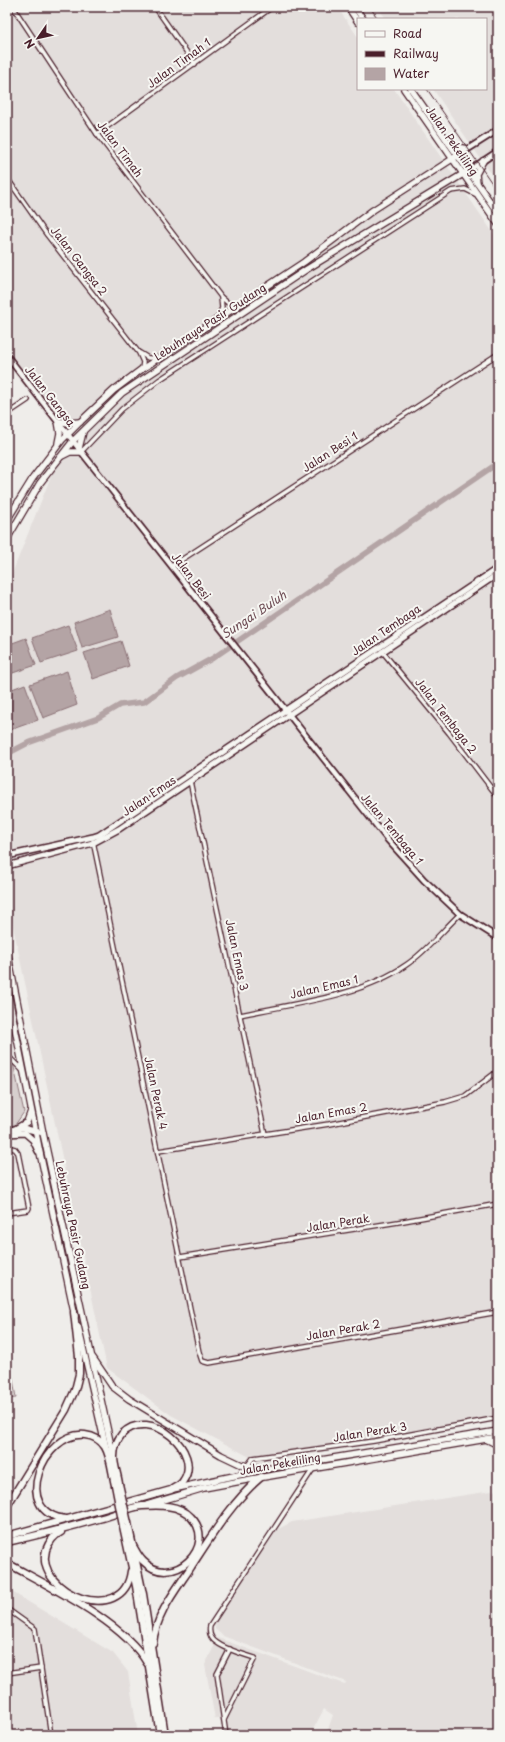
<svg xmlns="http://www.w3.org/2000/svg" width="505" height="1742" font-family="'Playpen Sans',sans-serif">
	<rect width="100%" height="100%" fill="#efedea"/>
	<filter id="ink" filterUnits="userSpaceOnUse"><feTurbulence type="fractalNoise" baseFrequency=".025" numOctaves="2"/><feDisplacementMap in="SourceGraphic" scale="8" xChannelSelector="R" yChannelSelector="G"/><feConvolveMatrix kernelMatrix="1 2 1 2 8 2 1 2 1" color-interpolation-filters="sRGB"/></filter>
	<g filter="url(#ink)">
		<g fill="#e3dedc">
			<polygon points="7,7 337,7 358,37 358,89 394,89 498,240 498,1419 261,1463 171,1415 107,1368 7,898 7,586 68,434 7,348"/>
			<polygon points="378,7 498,7 498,184 433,89 486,89 486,19 386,19"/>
			<polygon points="498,1490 498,1735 326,1735 333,1715 324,1709 310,1735 222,1735 220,1719 215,1719 205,1665 218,1638 338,1682 345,1684 346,1682 223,1636 215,1629 216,1621 274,1531 292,1522"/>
			<polygon points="7,1589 113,1653 128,1672 138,1735 7,1735"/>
		</g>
		<g fill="#d7cfce" stroke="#90777c">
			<polygon points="7,1036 24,1112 15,1125 7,1126"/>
			<polygon points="7,1343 16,1398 7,1399"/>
		</g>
		<g fill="#b4a4a5" stroke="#8a6f74">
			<polygon points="110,609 118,637 82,648 74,622"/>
			<polygon points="68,625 78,651 41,663 32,638"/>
			<polygon points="26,638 36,665 7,675 7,645"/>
			<polygon points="121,641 129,666 93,679 84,653"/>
			<polygon points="67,671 77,705 43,718 30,684"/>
			<polygon points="25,684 38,720 7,731 7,691"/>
		</g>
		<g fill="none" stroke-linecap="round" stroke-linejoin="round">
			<polyline stroke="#b4a4a5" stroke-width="5.5" points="7,754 28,743 98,718 120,705 144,702 177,678 213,658 498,463"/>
			<defs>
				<g id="minor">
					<polyline points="13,7 97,134 221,297 229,304 239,303"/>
					<polyline points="155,7 195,64"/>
					<polyline points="97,134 272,7"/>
					<polyline points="7,178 47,235 139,353 143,362 142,369"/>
					<polyline points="217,319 222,308 221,298"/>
					<polyline points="140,353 148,358 158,358"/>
					<polyline points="7,414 28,400"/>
					<polyline points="81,452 122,409 159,380 451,191 465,189 475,194"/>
					<polyline points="172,566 498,354"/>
					<polyline points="382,651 449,733 498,797"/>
					<polyline points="190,781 265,1134"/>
					<polyline points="93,841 199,1352 202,1361 209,1363 498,1312"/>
					<path d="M240,1015C295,1003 360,997 406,965C426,952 443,930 460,914"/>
					<polyline points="7,1055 23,1071"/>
					<polyline points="7,1147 15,1149 18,1153 29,1208 28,1210 7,1213"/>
					<polyline points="158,1151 329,1124 445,1102 465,1096 498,1071"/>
					<polyline points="180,1257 398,1222 498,1204"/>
					<polyline points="247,1466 253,1458 374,1441 498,1418"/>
					<polyline points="7,1609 35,1629 51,1735"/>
					<polyline points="7,1673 41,1668"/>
					<path d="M224,1720L255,1658C245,1655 217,1647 212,1638C209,1634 209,1631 210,1626L313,1469"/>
					<polyline points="226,1735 217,1674 230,1649"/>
				</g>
				<g id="tertiary">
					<polyline points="457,156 498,130"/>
					<polyline points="468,171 498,151"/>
					<polyline points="7,356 80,450 388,840 424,880 460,914 498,938"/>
				</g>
				<g id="secondary">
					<polyline points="7,856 93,837 99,835 498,568"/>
					<polyline points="7,866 93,843 119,829 498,574"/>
					<polyline points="7,1130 23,1128 43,1133"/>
					<polyline points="7,1134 25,1133 33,1140 38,1151"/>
				</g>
				<g id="primary">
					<polyline points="348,7 358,22"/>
					<polyline points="355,7 363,19"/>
					<polyline points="404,89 498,224"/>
					<polyline points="411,89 498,213"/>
					<polyline points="449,143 457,147 467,149"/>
					<polyline points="477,183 476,174 483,161"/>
					<polyline points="58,443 60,433 58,421 68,423 80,422"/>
					<polyline points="79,448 83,432"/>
					<polyline points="62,456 70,452 81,452"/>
					<polyline points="7,520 33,478 62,440 80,422 114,390 142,369 304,262 373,210 457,156"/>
					<polyline points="7,539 40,483 73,441 122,393 307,269 468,171"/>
					<polyline points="7,950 43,1133 113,1455"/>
					<polyline points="7,988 40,1153 75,1316"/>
					<polyline points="17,1128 27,1122 31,1111"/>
					<polyline points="78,1326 106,1448"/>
					<polyline points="93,1358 112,1386 129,1399 221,1455 242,1465 261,1468"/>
					<polyline points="486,1439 498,1445"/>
					<polyline points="173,1489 266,1469 498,1431"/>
					<polyline points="147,1505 204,1488 252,1479 498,1437"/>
				</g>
				<g id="trunk">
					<polyline points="7,1506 66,1410 75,1390 79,1374 79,1357 74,1312"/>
					<path d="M66,1519C10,1513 43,1431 85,1435C94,1436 100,1439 105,1447C111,1457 112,1474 115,1485"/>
					<polyline points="128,1523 143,1594 165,1735"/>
					<polyline points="123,1526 136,1586 160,1735"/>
					<path d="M61,1532C53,1536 49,1542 46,1550C34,1593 124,1628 131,1571"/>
					<path d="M7,1536L171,1490C175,1487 181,1485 183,1481C204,1452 150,1405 122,1434C117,1440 114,1449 114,1457C114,1466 118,1475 119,1484"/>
					<path d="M7,1542C39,1535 70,1527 102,1518C115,1515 129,1507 142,1506C159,1505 179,1504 191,1517C219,1546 172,1591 143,1561C138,1556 136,1551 133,1546"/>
					<path d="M7,1563C48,1586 124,1622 147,1663"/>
					<path d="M153,1643C156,1614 176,1590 191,1567C212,1535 232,1502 261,1477"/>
				</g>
			</defs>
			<use href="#minor" stroke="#4a1f2b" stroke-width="6"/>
			<use href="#tertiary" stroke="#4a1f2b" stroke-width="8"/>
			<use href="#secondary" stroke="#4a1f2b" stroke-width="8"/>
			<use href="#primary" stroke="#4a1f2b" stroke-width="8"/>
			<use href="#trunk" stroke="#4a1f2b" stroke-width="9"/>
			<use href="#minor" stroke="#f6f6f2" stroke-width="3.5"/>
			<use href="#tertiary" stroke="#f6f6f2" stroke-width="4.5"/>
			<use href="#secondary" stroke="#f6f6f2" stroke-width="5"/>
			<use href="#primary" stroke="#f6f6f2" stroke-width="5.5"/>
			<use href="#trunk" stroke="#f6f6f2" stroke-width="6"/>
			<g stroke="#4a1f2b" stroke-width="1">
				<polyline points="370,7 378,19"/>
				<polyline points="427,89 498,192"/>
			</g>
			<defs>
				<g id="trunk-bridge">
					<polyline points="119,1484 128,1523"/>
					<polyline points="115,1485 123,1526"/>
				</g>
			</defs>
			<use href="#trunk-bridge" stroke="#4a1f2b" stroke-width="9" stroke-linecap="butt"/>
			<use href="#trunk-bridge" stroke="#f6f6f2" stroke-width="6"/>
		</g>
	</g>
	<g text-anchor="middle" stroke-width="4" stroke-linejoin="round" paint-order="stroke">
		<g font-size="11" fill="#4a1f2b" stroke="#f6f6f2">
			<text transform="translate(179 63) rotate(-36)" y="4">Jalan Timah 1</text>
			<text transform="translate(452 141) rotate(55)" y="4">Jalan Pekeliling</text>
			<text transform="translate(120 149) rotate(53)" y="4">Jalan Timah</text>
			<text transform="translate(79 261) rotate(52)" y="4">Jalan Gangsa 2</text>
			<text transform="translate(210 322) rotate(-33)" y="4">Lebuhraya Pasir Gudang</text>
			<text transform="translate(50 396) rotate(52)" y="4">Jalan Gangsa</text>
			<text transform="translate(330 452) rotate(-33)" y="4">Jalan Besi 1</text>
			<text transform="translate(191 576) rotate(52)" y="4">Jalan Besi</text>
			<text transform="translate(386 630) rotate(-34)" y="4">Jalan Tembaga</text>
			<text transform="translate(446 716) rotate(52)" y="4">Jalan Tembaga 2</text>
			<text transform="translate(149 796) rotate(-34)" y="4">Jalan Emas</text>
			<text transform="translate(392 829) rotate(50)" y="4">Jalan Tembaga 1</text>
			<text transform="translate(237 955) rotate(78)" y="4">Jalan Emas 3</text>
			<text transform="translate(324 987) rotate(-13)" y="4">Jalan Emas 1</text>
			<text transform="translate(156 1093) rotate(78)" y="4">Jalan Perak 4</text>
			<text transform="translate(331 1113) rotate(-10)" y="4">Jalan Emas 2</text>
			<text transform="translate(338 1223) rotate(-9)" y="4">Jalan Perak</text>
			<text transform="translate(73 1225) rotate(78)" y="4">Lebuhraya Pasir Gudang</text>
			<text transform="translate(343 1330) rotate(-10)" y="4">Jalan Perak 2</text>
			<text transform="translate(370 1432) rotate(-9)" y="4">Jalan Perak 3</text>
			<text transform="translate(280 1464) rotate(-10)" y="4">Jalan Pekeliling</text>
		</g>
		<g font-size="12" font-style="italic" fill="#6f4e56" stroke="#f6f6f2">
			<text transform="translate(254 615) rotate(-34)" y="4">Sungai Buluh</text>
		</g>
	</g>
	<rect width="505" height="1742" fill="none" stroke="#f6f6f2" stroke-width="24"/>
	<rect x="12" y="12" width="481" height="1718" fill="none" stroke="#4a1f2b" stroke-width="1.5" filter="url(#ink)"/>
	<rect x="357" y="18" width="130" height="72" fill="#f6f6f2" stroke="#b1a0a2"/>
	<rect x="365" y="31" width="20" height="6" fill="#f6f6f2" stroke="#b1a0a2"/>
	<text x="393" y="38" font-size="12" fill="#4a1f2b">Road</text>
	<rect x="365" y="51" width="20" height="6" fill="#4a1f2b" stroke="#b1a0a2"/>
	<text x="393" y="58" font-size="12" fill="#4a1f2b">Railway</text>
	<rect x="365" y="68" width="20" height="12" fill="#b4a4a5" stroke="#b1a0a2"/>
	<text x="393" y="78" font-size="12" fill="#4a1f2b">Water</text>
	<g transform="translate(38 38) rotate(236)" stroke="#f6f6f2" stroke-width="3" paint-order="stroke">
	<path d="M0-3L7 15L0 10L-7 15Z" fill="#4a1f2b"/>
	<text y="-6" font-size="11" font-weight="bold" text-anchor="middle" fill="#4a1f2b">N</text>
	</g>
</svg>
